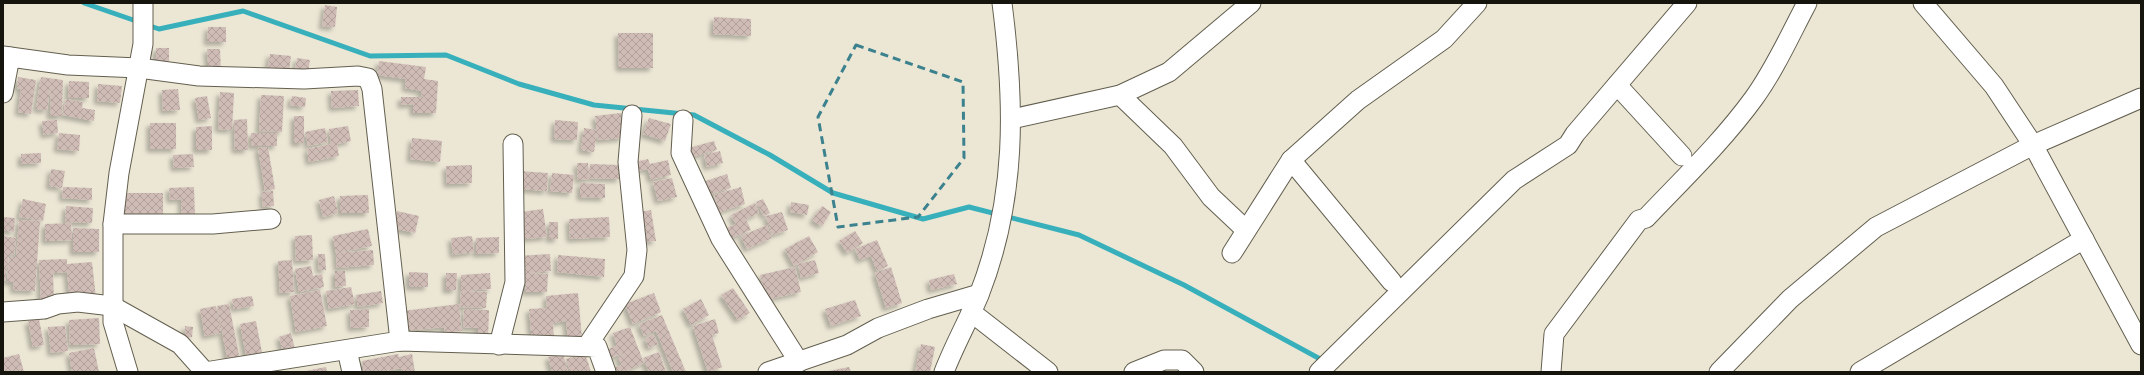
<svg xmlns="http://www.w3.org/2000/svg" width="2144" height="375" font-family="Quicksand,sans-serif">
	<defs>
		<pattern id="building-cross-hatch" width="8" height="8" patternUnits="userSpaceOnUse"><rect width="8" height="8" fill="#d0bcb6"/><path d="M0 0l8 8M0 8l8-8" fill="none" stroke="#b2a19b"/></pattern>
		<filter id="shadow"><feDropShadow dx="-3.5" dy="3.5" stdDeviation="2" flood-color="#0004"/></filter>
	</defs>
	<rect width="100%" height="100%" fill="#ece7d5"/>
	<g fill="none" stroke-linecap="round" stroke-linejoin="round">
		<g stroke="#38b0bb" stroke-width="5">
			<polyline points="84,3 139,22"/>
			<polyline points="147,25 159,29 243,11 370,56 446,55 519,84 594,105 694,115 770,155 833,193 923,219 969,207 1079,235 1184,285 1322,360 1324,363"/>
		</g>
	</g>
	<g fill="url(#building-cross-hatch)" filter="url(#shadow)">
		<polygon points="325,5 337,7 335,27 322,26"/>
		<polygon points="714,17 751,19 751,36 713,34"/>
		<polygon points="208,27 226,27 226,42 207,42"/>
		<polygon points="618,33 653,33 653,68 619,68"/>
		<rect x="156" y="48" width="13" height="26"/>
		<polygon points="207,49 220,49 221,74 209,74"/>
		<polygon points="270,54 291,56 288,81 266,78"/>
		<polygon points="297,58 310,60 307,79 294,77"/>
		<polygon points="379,61 426,67 424,79 438,81 436,113 413,113 413,104 401,105 401,97 428,97 421,96 422,91 405,88 406,79 377,75"/>
		<polygon points="18,77 36,80 31,114 18,112 21,89 17,88"/>
		<polygon points="41,77 63,80 62,116 50,116 51,82 47,110 36,109"/>
		<polygon points="69,81 89,82 89,98 68,98"/>
		<polygon points="98,84 122,86 120,103 97,101"/>
		<polygon points="178,89 180,110 163,111 162,90"/>
		<polygon points="358,90 359,106 332,108 331,91"/>
		<polygon points="220,92 234,93 232,130 218,129"/>
		<polygon points="261,95 284,96 282,132 259,131"/>
		<polygon points="207,96 211,118 199,120 195,98"/>
		<polygon points="292,96 306,98 305,107 290,105"/>
		<polygon points="66,99 83,102 82,108 95,110 94,121 63,115"/>
		<polygon points="621,113 623,138 598,140 597,132 594,152 581,150 584,128 597,130 595,116"/>
		<rect x="294" y="116" width="10" height="27"/>
		<polygon points="649,118 671,124 665,141 643,134"/>
		<polygon points="247,119 248,150 235,150 234,120"/>
		<polygon points="57,120 58,133 44,135 42,121"/>
		<polygon points="555,120 578,122 577,140 554,139"/>
		<rect x="150" y="123" width="26" height="26"/>
		<polygon points="212,126 212,150 196,150 196,127"/>
		<polygon points="348,126 351,141 337,144 339,156 309,162 307,149 331,144 329,129"/>
		<polygon points="325,128 328,142 308,146 305,132"/>
		<polygon points="59,133 80,135 79,151 57,149"/>
		<rect x="251" y="133" width="26" height="13"/>
		<polygon points="412,138 442,141 440,162 410,159"/>
		<polygon points="714,141 717,150 687,158 685,149"/>
		<polygon points="268,147 275,189 265,191 258,148"/>
		<polygon points="720,151 723,163 707,167 704,155"/>
		<polygon points="41,153 41,163 21,164 21,154"/>
		<polygon points="193,154 194,167 174,168 173,155"/>
		<polygon points="648,159 650,164 668,160 671,175 651,180 648,169 637,171 635,162"/>
		<polygon points="577,163 588,163 589,179 578,180"/>
		<polygon points="590,164 620,165 620,179 589,178"/>
		<polygon points="472,165 472,183 447,184 446,166"/>
		<polygon points="51,169 65,171 62,188 49,186"/>
		<polygon points="520,171 548,173 547,191 519,189"/>
		<polygon points="552,173 574,175 572,193 550,191"/>
		<polygon points="727,174 731,188 702,197 697,184"/>
		<polygon points="672,178 677,197 658,201 653,182"/>
		<polygon points="580,183 605,184 605,198 580,197"/>
		<polygon points="63,187 92,188 92,200 62,198"/>
		<polygon points="194,187 195,218 182,219 181,199 170,200 169,188"/>
		<polygon points="741,187 745,204 719,212 714,195"/>
		<polygon points="273,191 274,206 263,207 262,192"/>
		<rect x="124" y="193" width="39" height="28"/>
		<polygon points="368,195 369,213 340,213 340,196"/>
		<polygon points="334,196 338,213 323,217 319,200"/>
		<polygon points="23,199 46,204 43,221 19,217"/>
		<polygon points="763,199 770,213 764,216 756,202"/>
		<polygon points="791,202 809,205 807,215 790,212"/>
		<polygon points="755,203 759,213 746,219 751,230 724,241 720,231 736,224 731,215"/>
		<polygon points="66,206 93,208 92,223 65,222"/>
		<polygon points="822,206 831,212 822,226 812,220"/>
		<polygon points="543,209 547,237 525,239 521,212"/>
		<polygon points="651,210 656,241 645,242 639,212"/>
		<polygon points="397,211 419,216 415,233 393,228"/>
		<polygon points="782,212 788,230 772,235 766,216"/>
		<polygon points="3,217 15,218 14,232 3,230"/>
		<polygon points="609,217 610,237 570,239 569,219"/>
		<polygon points="19,220 40,221 35,291 13,290 14,282 7,282 9,257 16,257"/>
		<rect x="549" y="222" width="9" height="17"/>
		<polygon points="71,223 72,240 45,241 45,224"/>
		<polygon points="767,225 772,238 747,249 741,236"/>
		<polygon points="73,228 99,229 99,252 73,252"/>
		<polygon points="368,229 372,246 336,253 333,236"/>
		<polygon points="855,231 863,243 847,253 839,241"/>
		<polygon points="312,235 313,260 296,261 295,236"/>
		<polygon points="3,236 16,238 14,255 9,255 5,281 3,280"/>
		<polygon points="472,236 474,252 453,255 451,238"/>
		<polygon points="809,236 818,252 794,266 785,249"/>
		<polygon points="499,237 499,253 476,254 476,238"/>
		<polygon points="877,240 888,266 877,271 871,256 860,260 855,249"/>
		<polygon points="373,250 374,265 337,268 336,253"/>
		<polygon points="318,254 325,254 326,270 319,270"/>
		<polygon points="550,254 551,271 519,274 518,256"/>
		<polygon points="558,255 605,259 604,277 557,272"/>
		<polygon points="67,259 67,264 92,262 96,298 70,300 67,272 53,273 54,301 41,301 39,260"/>
		<polygon points="292,260 294,292 280,293 278,261"/>
		<polygon points="815,260 819,273 801,278 798,264"/>
		<polygon points="311,266 313,276 322,274 324,287 299,292 295,269"/>
		<polygon points="795,267 801,292 766,300 760,275"/>
		<polygon points="891,267 902,303 886,308 875,273"/>
		<polygon points="335,271 345,271 346,286 335,287"/>
		<polygon points="409,272 428,273 428,287 409,287"/>
		<polygon points="446,273 457,273 456,290 446,290"/>
		<polygon points="490,273 491,289 461,291 461,275"/>
		<polygon points="525,273 548,274 547,292 525,292"/>
		<polygon points="954,274 957,284 931,290 929,280"/>
		<polygon points="351,287 355,304 329,309 326,291"/>
		<polygon points="733,288 750,313 738,320 721,295"/>
		<polygon points="320,290 327,326 296,332 290,296"/>
		<polygon points="381,291 383,303 358,307 356,295"/>
		<polygon points="461,291 487,292 486,308 460,307"/>
		<polygon points="578,293 582,338 568,339 566,321 553,323 554,339 532,342 529,309 547,308 546,296"/>
		<polygon points="654,293 661,312 633,324 625,304"/>
		<polygon points="252,296 254,306 234,309 232,299"/>
		<polygon points="701,299 709,315 691,325 683,309"/>
		<polygon points="855,300 861,316 831,326 825,309"/>
		<polygon points="229,304 240,360 228,362 217,306"/>
		<polygon points="459,304 462,331 445,333 444,327 406,331 403,311"/>
		<polygon points="216,306 221,333 205,336 200,309"/>
		<polygon points="369,309 369,327 351,328 350,310"/>
		<polygon points="464,309 489,310 488,340 478,339 478,328 463,327"/>
		<polygon points="662,315 686,372 673,372 656,331 644,336 639,324"/>
		<polygon points="99,318 100,344 70,345 69,320"/>
		<polygon points="39,319 44,345 33,347 28,321"/>
		<polygon points="715,319 719,333 712,335 722,367 708,372 693,326"/>
		<polygon points="256,321 263,358 247,361 240,324"/>
		<polygon points="65,326 68,351 51,353 48,327"/>
		<polygon points="185,326 193,327 192,337 185,337"/>
		<polygon points="630,327 644,363 623,372 614,372 613,368 622,365 618,357 633,350 608,359 605,350 617,346 613,333"/>
		<polygon points="291,333 295,349 283,353 279,337"/>
		<polygon points="653,334 658,344 649,348 645,339"/>
		<polygon points="921,344 935,347 930,372 915,372"/>
		<polygon points="94,348 99,372 72,372 69,353"/>
		<polygon points="659,352 666,372 649,372 643,358"/>
		<polygon points="563,353 568,372 552,372 548,357"/>
		<polygon points="585,353 591,372 570,372 566,359"/>
		<polygon points="19,354 24,372 3,372 3,358"/>
		<polygon points="398,354 399,357 412,354 415,372 402,372 401,368 380,372 364,372 362,361"/>
		<polygon points="326,367 327,372 306,372 306,371"/>
		<polygon points="849,367 851,372 830,372 829,371"/>
	</g>
	<g fill="none" stroke-linecap="round" stroke-linejoin="round">
		<defs>
			<g id="minor">
				<polyline points="1923,3 1994,86 2033,145 2141,345"/>
				<polyline points="3,56 68,65 139,68 199,76 304,79 358,76 368,78 372,89 400,341"/>
				<polyline points="1617,85 1682,156"/>
				<polyline points="3,93 10,57"/>
				<polyline points="1120,95 1173,146 1211,197 1246,230"/>
				<polyline points="1012,119 1120,95 1169,72 1251,3"/>
				<polyline points="683,120 681,153 721,239 799,362"/>
				<polyline points="1291,160 1392,282"/>
				<polyline points="113,224 213,224 271,219"/>
				<polyline points="1232,253 1291,160 1358,100 1444,39 1477,3"/>
				<polyline points="3,312 44,309 58,304 78,302 112,306 180,344 205,372"/>
				<polyline points="971,312 1048,372"/>
				<polyline points="499,345 515,282 513,144"/>
				<polyline points="587,346 634,276 637,250 628,162 632,115"/>
				<polyline points="347,350 352,372"/>
				<polyline points="128,372 113,322 113,224 119,173 143,44 143,3"/>
				<polyline points="205,372 400,341 597,347 606,372"/>
				<polyline points="768,372 847,345 878,328 928,309 979,294"/>
				<path d="M944,372C954,346 968,321 979,295C1017,198 1015,104 1002,3"/>
				<polyline points="1134,372 1164,360 1182,360 1194,372"/>
				<polyline points="1319,372 1514,180 1568,145 1575,134 1687,3"/>
				<path d="M1551,372L1554,334L1639,220L1646,218C1683,179 1722,142 1754,98C1775,69 1790,35 1807,3"/>
				<polyline points="1719,372 1790,299 1876,227 2033,145 2141,98"/>
				<polyline points="1860,372 2084,239"/>
			</g>
		</defs>
		<use href="#minor" stroke="#635f4f" stroke-width="21"/>
		<use href="#minor" stroke="#fff" stroke-width="19"/>
	</g>
	<path fill="none" stroke="#3c828e" stroke-width="3" stroke-dasharray="8 5" stroke-linejoin="round" d="M856,45L963,82L964,158L918,217L838,227L818,117Z"/>
	<rect width="2144" height="375" fill="none" stroke="#15140d" stroke-width="8"/>
</svg>
